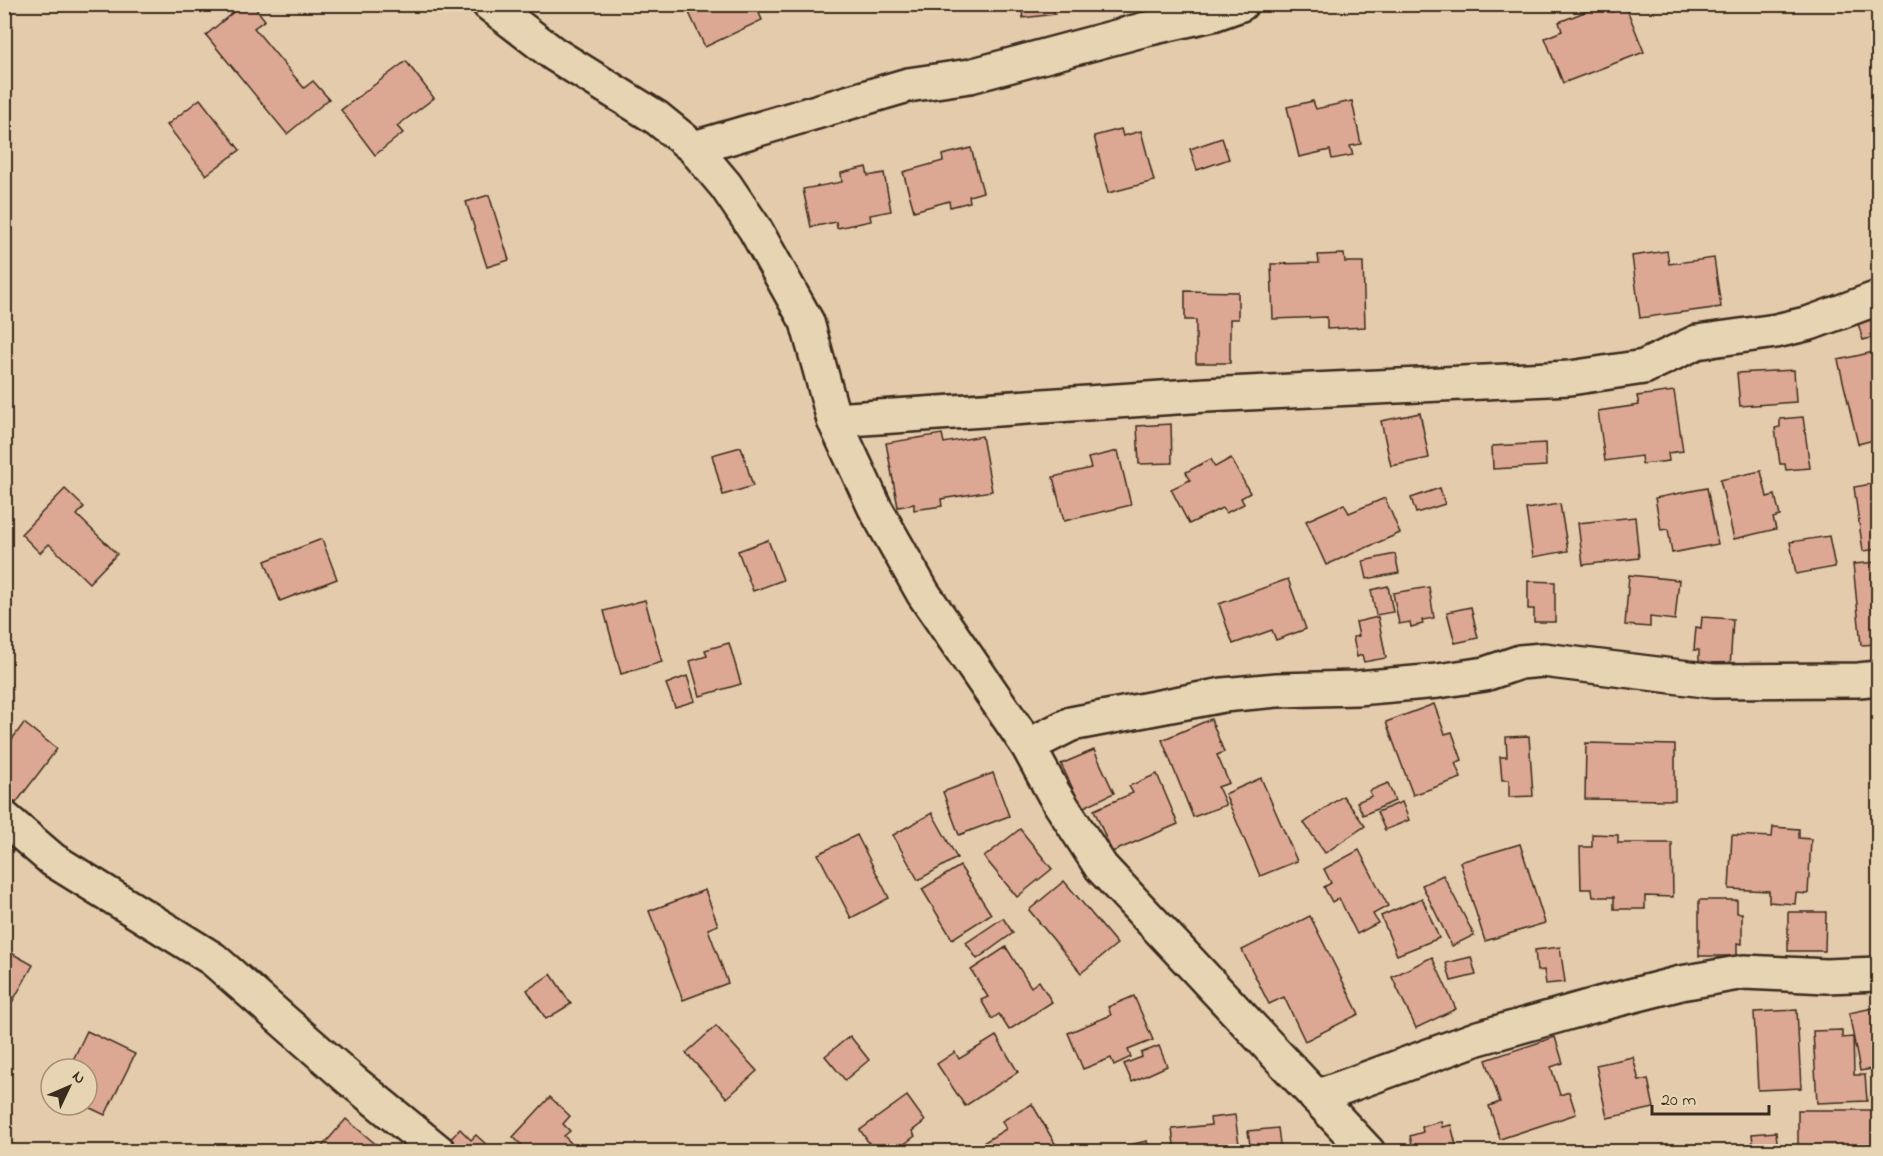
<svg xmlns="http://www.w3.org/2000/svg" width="1883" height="1156" font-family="'Indie Flower',sans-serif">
	<rect width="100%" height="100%" fill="#e4cbac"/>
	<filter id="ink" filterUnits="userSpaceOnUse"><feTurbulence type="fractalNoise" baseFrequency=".0167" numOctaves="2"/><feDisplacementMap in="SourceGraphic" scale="12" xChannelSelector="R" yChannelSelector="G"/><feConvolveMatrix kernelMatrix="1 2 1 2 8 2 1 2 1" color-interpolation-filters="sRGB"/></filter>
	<g filter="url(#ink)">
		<g fill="#dda893" stroke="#3b2a1e" stroke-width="1.5">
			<polygon points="243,4 252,4 265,20 254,28 304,88 313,81 329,99 287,134 206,35"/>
			<polygon points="685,4 755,4 762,20 705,47"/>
			<polygon points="1021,4 1068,4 1053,7 1055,14 1023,18"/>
			<polygon points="1605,4 1609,4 1612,12 1626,7 1644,52 1563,83 1545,38 1562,31 1559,22"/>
			<polygon points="406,61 434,98 397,126 403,133 375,155 341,110"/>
			<polygon points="200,99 240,150 206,175 167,125"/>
			<polygon points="1313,101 1316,109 1352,101 1361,144 1350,146 1353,155 1332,159 1330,150 1299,157 1287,107"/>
			<polygon points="1121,129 1123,136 1141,131 1154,181 1108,193 1094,136"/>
			<polygon points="1222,138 1229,159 1197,170 1190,149"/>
			<polygon points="971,148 983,192 969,196 970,202 950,207 949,201 914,211 903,172 943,161 942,155"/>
			<polygon points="866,167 868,176 884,173 891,211 870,215 871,221 837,228 836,222 811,227 803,189 842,182 841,173"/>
			<polygon points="489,195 509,260 487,267 466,202"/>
			<polygon points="1667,251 1669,264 1714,258 1721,307 1640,318 1632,256"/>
			<polygon points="1344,254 1345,262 1363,262 1365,327 1327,329 1327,317 1273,319 1271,264 1319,263 1318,255"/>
			<polygon points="1185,291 1238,292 1238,319 1230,319 1230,363 1196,363 1196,320 1185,320"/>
			<polygon points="1878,314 1878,336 1863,340 1857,320"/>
			<polygon points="1878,351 1878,439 1858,444 1838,360"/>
			<polygon points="1794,370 1796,402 1740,406 1737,373"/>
			<polygon points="1674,391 1683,451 1668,453 1669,461 1642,464 1641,456 1605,461 1598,411 1639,405 1637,396"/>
			<polygon points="1420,413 1429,458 1391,466 1381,421"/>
			<polygon points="1803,417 1810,468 1786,470 1785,464 1780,464 1775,428 1780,427 1780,419"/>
			<polygon points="1171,424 1172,463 1139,464 1137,426"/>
			<polygon points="942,434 944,443 982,436 992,491 941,499 942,506 914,510 914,504 898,507 886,443"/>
			<polygon points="1545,443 1546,466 1493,469 1492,446"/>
			<polygon points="741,447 753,486 723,495 712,455"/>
			<polygon points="1118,451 1131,505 1064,521 1053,477 1091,468 1088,458"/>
			<polygon points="1231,458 1250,493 1241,498 1244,504 1226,513 1222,508 1189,524 1171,489 1190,480 1186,472 1211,459 1215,467"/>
			<polygon points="1761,471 1767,497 1775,495 1780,516 1773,518 1776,529 1734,539 1720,480"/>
			<polygon points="1878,483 1878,549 1863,551 1854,487"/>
			<polygon points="1440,488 1445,504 1416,513 1411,498"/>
			<polygon points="1707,488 1718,544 1672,553 1668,529 1661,530 1655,498"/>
			<polygon points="65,489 84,507 77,515 117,554 89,583 49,544 40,553 21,534"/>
			<polygon points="1385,498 1400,533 1326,565 1306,521 1344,504 1349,513"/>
			<polygon points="1560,504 1568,551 1533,557 1526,509"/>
			<polygon points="1635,517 1639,558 1583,565 1578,523"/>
			<polygon points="1829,536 1835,567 1796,574 1790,542"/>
			<polygon points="322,539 337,579 280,601 265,561"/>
			<polygon points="768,540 783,580 753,591 738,551"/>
			<polygon points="1395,554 1399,573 1367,579 1363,561"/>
			<polygon points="1878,562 1878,644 1861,645 1853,564"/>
			<polygon points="1629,575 1679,580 1675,620 1650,617 1650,627 1625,625"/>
			<polygon points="1288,579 1306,629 1276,640 1272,630 1233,644 1219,604"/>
			<polygon points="1528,581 1555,582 1555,622 1534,622 1534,609 1528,609"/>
			<polygon points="1388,586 1393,612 1376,615 1371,590"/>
			<polygon points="1429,587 1434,618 1422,620 1423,624 1411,627 1410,622 1399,624 1393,593"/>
			<polygon points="645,600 662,662 621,674 604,611"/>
			<polygon points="1471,607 1478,638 1455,643 1447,612"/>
			<polygon points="1378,617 1386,658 1364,662 1362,655 1357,657 1353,637 1359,636 1356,622"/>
			<polygon points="1702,617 1733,619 1730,668 1699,666 1699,650 1694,650 1696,627 1701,628"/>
			<polygon points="729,643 741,684 700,696 690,661 707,656 705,650"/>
			<polygon points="687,676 695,701 675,707 666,684"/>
			<polygon points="1434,704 1445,734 1452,732 1462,760 1455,763 1461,778 1413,795 1386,722"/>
			<polygon points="1211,719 1224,752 1217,755 1229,783 1218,787 1226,805 1193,817 1162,740"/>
			<polygon points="24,723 57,749 16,803 4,794 4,750"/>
			<polygon points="1529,736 1533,796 1509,797 1509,780 1502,780 1500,757 1507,757 1506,737"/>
			<polygon points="1586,743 1675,745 1675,800 1585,799"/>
			<polygon points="1094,750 1114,793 1082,808 1061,764"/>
			<polygon points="993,773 1009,816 959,835 943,792"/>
			<polygon points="1157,774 1178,824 1112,852 1094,810 1133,793 1129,786"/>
			<polygon points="1261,778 1297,861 1260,876 1225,794"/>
			<polygon points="1388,783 1395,801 1363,815 1357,802 1372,796 1369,791"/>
			<polygon points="1343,796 1365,826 1325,853 1304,823"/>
			<polygon points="1402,802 1409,820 1385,830 1377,812"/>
			<polygon points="932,813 957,858 918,880 893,835"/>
			<polygon points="1773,827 1799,829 1799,838 1811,839 1808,894 1796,893 1795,904 1769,902 1769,891 1729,889 1732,835 1772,837"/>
			<polygon points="1020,829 1052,869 1017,897 984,857"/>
			<polygon points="1592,834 1618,835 1618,843 1672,843 1673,897 1645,896 1645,909 1614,909 1614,897 1593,897 1592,889 1581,889 1580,847 1592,847"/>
			<polygon points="857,835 889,898 851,918 818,854"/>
			<polygon points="1520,844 1545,923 1485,941 1460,862"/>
			<polygon points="1359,850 1388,906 1373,914 1378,923 1357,934 1339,898 1332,902 1324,887 1331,883 1324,869"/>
			<polygon points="960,866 991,914 952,939 922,889"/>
			<polygon points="1443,875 1474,935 1452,946 1422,885"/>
			<polygon points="1064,881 1117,944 1081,973 1029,910"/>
			<polygon points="705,890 718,925 708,929 728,983 683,1000 649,911"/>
			<polygon points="1422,898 1439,938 1397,955 1381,916"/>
			<polygon points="1699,900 1737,900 1737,913 1742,913 1742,944 1737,943 1737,956 1699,956"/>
			<polygon points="1788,912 1826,912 1825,951 1788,951"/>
			<polygon points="1310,916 1359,1014 1305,1041 1284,997 1269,1004 1242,950"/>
			<polygon points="1003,918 1013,933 977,959 966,943"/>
			<polygon points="1006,947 1031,987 1039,981 1052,1002 1009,1030 999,1014 992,1019 981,1000 988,997 971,970"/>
			<polygon points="1560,947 1565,982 1546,984 1544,970 1537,971 1535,950"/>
			<polygon points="4,949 33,965 5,1015 4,1015"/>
			<polygon points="1432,957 1456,1009 1416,1028 1392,977"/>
			<polygon points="1471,957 1476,975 1451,981 1446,963"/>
			<polygon points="551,974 571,1004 546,1019 527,990"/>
			<polygon points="1134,996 1153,1040 1128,1050 1131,1057 1114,1065 1111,1058 1083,1069 1068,1033 1111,1015 1108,1007"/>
			<polygon points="1878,1007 1878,1068 1860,1071 1849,1013"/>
			<polygon points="1797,1010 1801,1088 1758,1090 1754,1012"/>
			<polygon points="716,1026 757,1071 727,1098 686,1053"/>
			<polygon points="1842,1030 1842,1038 1853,1037 1854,1075 1865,1075 1867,1101 1817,1103 1813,1031"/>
			<polygon points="87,1031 135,1054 105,1115 84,1105 87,1105 87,1069 58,1069 62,1062 70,1066"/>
			<polygon points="850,1036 869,1060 845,1080 825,1056"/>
			<polygon points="996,1036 1018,1072 965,1106 937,1064 955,1052 959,1059"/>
			<polygon points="1555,1037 1563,1063 1551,1067 1560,1095 1569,1092 1576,1114 1500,1139 1489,1106 1500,1102 1486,1060"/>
			<polygon points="1159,1046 1167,1066 1132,1082 1124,1064 1142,1057 1141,1053"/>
			<polygon points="1633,1057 1639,1081 1648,1079 1654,1108 1607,1118 1596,1065"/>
			<polygon points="907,1096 925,1121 912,1131 915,1136 895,1151 892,1146 884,1152 875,1152 860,1130"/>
			<polygon points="550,1097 570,1116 563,1124 570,1131 564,1136 571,1143 563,1152 524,1152 526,1149 513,1137"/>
			<polygon points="1032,1104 1060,1152 974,1152 973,1149 1006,1129 1002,1121"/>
			<rect x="1798" y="1110" width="77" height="42"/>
			<polygon points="1235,1115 1240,1152 1175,1152 1172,1129 1211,1125 1210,1118"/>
			<polygon points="346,1119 385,1152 306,1152 313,1143 320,1149"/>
			<polygon points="1441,1121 1442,1127 1451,1125 1457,1149 1447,1152 1414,1152 1410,1136 1423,1132 1422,1127"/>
			<polygon points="1278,1128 1281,1152 1251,1152 1248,1131"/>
			<polygon points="460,1129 471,1140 476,1135 488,1146 482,1152 454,1152 446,1144"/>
			<polygon points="1776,1132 1778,1152 1754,1152 1752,1134"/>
			<polygon points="1147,1141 1150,1152 1111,1152 1111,1149"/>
		</g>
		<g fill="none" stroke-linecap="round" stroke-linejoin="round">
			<defs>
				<g id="minor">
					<polyline points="489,4 554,54 657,118 694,148 726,186 755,229 807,322 834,420 875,508 923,593 1028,746 1054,794 1101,867 1368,1152"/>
					<polyline points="694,148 908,85 970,76 1146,29 1213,14 1241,4"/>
					<polyline points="834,420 1206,395 1570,378 1644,367 1697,342 1776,331 1810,323 1878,298"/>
					<polyline points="1028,746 1071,724 1223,695 1277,690 1357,688 1438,681 1485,674 1520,662 1543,660 1713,681 1859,680 1878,678"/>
					<polyline points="4,818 53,860 213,959 351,1080 439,1152"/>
					<polyline points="1316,1097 1478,1038 1599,1004 1681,983 1744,972 1826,976 1878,974"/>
				</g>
			</defs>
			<use href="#minor" stroke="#3b2a1e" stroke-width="38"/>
			<use href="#minor" stroke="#e6d4b2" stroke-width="33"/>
		</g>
	</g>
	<rect width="1883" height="1156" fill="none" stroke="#e6d4b2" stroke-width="24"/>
	<rect x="12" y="12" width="1859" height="1132" fill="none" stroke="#3b2a1e" stroke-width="2" filter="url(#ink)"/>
	<g transform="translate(69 1087) rotate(46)"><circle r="28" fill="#e6d4b2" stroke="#a29077" stroke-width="1.5"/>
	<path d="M0-4.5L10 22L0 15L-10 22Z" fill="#3b2a1e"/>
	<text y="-9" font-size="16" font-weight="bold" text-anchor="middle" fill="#3b2a1e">N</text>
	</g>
	<path d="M1652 1105v9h117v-9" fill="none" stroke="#3b2a1e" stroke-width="3"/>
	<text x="1661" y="1105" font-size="18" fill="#3b2a1e" stroke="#e6d4b2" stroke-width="4.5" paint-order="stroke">20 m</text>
</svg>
